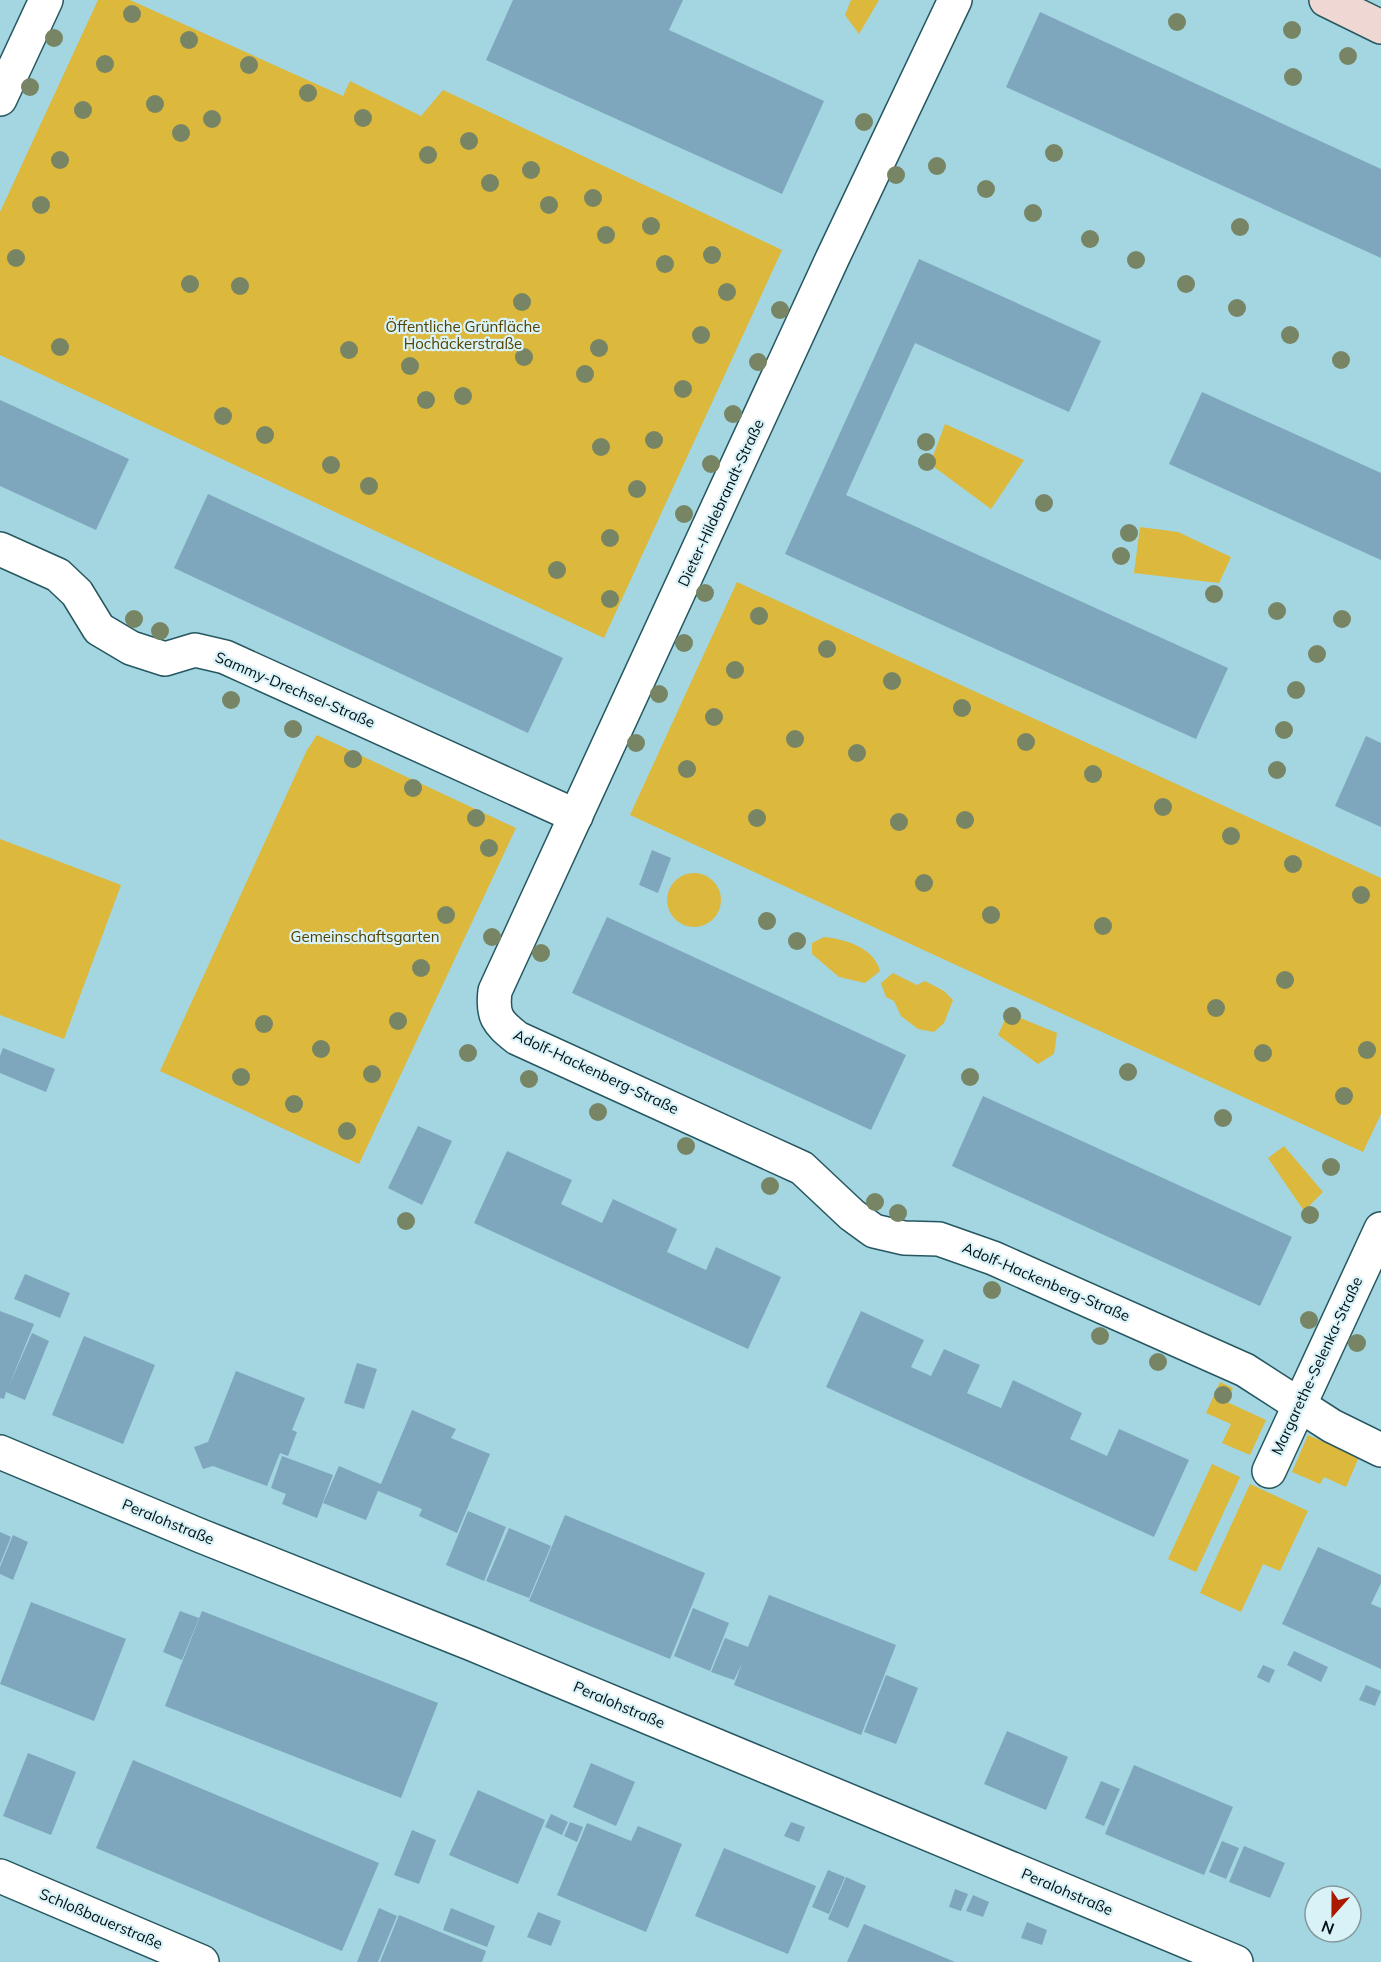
<svg xmlns="http://www.w3.org/2000/svg" width="1381" height="1962" font-family="Mulish,sans-serif">
	<rect width="100%" height="100%" fill="#a3d6e0"/>
	<g fill="#dcb83d">
		<polygon points="98,0 130,0 343,96 350,81 421,116 443,90 782,250 604,638 0,355 0,212"/>
		<polygon points="851,0 879,0 859,34 845,15"/>
		<polygon points="945,424 1024,460 991,509 930,464"/>
		<polygon points="1140,527 1178,532 1231,557 1219,583 1134,573"/>
		<polygon points="737,582 1381,878 1381,1114 1363,1152 630,815"/>
		<polygon points="317,735 516,828 359,1164 160,1071 307,750"/>
		<polygon points="0,839 121,885 64,1039 0,1015"/>
		<circle cx="694" cy="900" r="27"/>
		<path d="M824,937C846,939 874,948 880,971L865,983L839,977L812,954V943Z"/>
		<polygon points="893,973 917,985 925,981 944,991 953,1000 944,1023 934,1032 918,1029 901,1016 894,1001 886,997 881,983"/>
		<polygon points="1008,1013 1057,1033 1054,1054 1038,1064 998,1035"/>
		<polygon points="1284,1146 1323,1192 1304,1211 1268,1158"/>
		<polygon points="1220,1382 1233,1388 1227,1402 1266,1420 1250,1455 1222,1443 1231,1424 1206,1413"/>
		<polygon points="1308,1435 1359,1457 1346,1487 1324,1477 1320,1484 1292,1472"/>
		<polygon points="1212,1464 1240,1477 1196,1572 1168,1559"/>
		<polygon points="1250,1484 1308,1511 1280,1571 1263,1564 1241,1612 1200,1593"/>
	</g>
	<g fill="#7ea7bd">
		<polygon points="513,0 683,0 669,30 824,101 782,194 486,60"/>
		<polygon points="1040,12 1381,169 1381,258 1006,87"/>
		<polygon points="919,259 1101,341 1069,412 915,343 846,495 1228,668 1196,739 785,554"/>
		<polygon points="1202,392 1381,473 1381,560 1169,464"/>
		<polygon points="0,400 129,459 96,530 0,486"/>
		<polygon points="208,494 563,658 528,733 174,568"/>
		<polygon points="1366,736 1381,743 1381,827 1335,806"/>
		<polygon points="652,850 671,858 658,893 639,885"/>
		<polygon points="607,917 906,1055 871,1130 572,993"/>
		<polygon points="3,1048 55,1069 46,1092 0,1073 0,1056"/>
		<polygon points="983,1096 1292,1237 1260,1306 952,1166"/>
		<polygon points="418,1126 452,1141 422,1205 388,1188"/>
		<polygon points="507,1151 572,1180 561,1204 602,1223 613,1199 677,1229 667,1252 706,1270 716,1247 781,1277 748,1349 474,1223"/>
		<polygon points="25,1274 70,1293 60,1318 14,1299"/>
		<polygon points="0,1311 34,1324 8,1388 32,1333 49,1341 25,1400 6,1392 4,1399 0,1398"/>
		<polygon points="861,1311 924,1340 911,1367 931,1376 944,1349 980,1365 967,1393 1001,1408 1013,1380 1082,1413 1070,1439 1107,1456 1119,1429 1189,1460 1154,1537 826,1387"/>
		<polygon points="84,1336 155,1365 123,1444 52,1415"/>
		<polygon points="357,1363 377,1369 364,1409 344,1403"/>
		<polygon points="236,1371 305,1398 292,1430 297,1432 288,1456 280,1453 267,1486 213,1466 203,1469 194,1447 208,1442"/>
		<polygon points="412,1410 456,1429 451,1438 490,1454 457,1533 419,1516 422,1509 378,1491 366,1520 323,1503 339,1466 381,1484"/>
		<polygon points="282,1456 333,1475 317,1518 282,1504 286,1494 271,1488"/>
		<polygon points="468,1511 506,1527 484,1581 446,1565"/>
		<polygon points="565,1515 705,1573 670,1659 529,1601"/>
		<polygon points="509,1528 551,1546 529,1598 486,1581"/>
		<polygon points="0,1532 11,1537 0,1564"/>
		<polygon points="13,1535 28,1542 13,1580 0,1574 0,1567"/>
		<polygon points="1318,1547 1381,1575 1381,1583 1371,1604 1381,1608 1381,1669 1282,1624"/>
		<polygon points="769,1595 896,1645 861,1735 734,1685 742,1663 734,1680 711,1672 725,1638 748,1647"/>
		<polygon points="31,1602 126,1639 94,1721 0,1684"/>
		<polygon points="693,1608 729,1623 710,1671 674,1656"/>
		<polygon points="180,1611 199,1618 182,1660 163,1652"/>
		<polygon points="202,1611 438,1703 401,1798 165,1706"/>
		<polygon points="1294,1651 1328,1667 1321,1682 1287,1665"/>
		<polygon points="1263,1665 1275,1670 1269,1683 1257,1677"/>
		<polygon points="886,1675 918,1688 896,1744 864,1732"/>
		<polygon points="1366,1685 1381,1691 1375,1706 1359,1700"/>
		<polygon points="1007,1731 1068,1757 1046,1810 984,1784"/>
		<polygon points="28,1753 76,1772 51,1835 3,1816"/>
		<polygon points="133,1760 379,1863 342,1951 96,1848"/>
		<polygon points="591,1763 635,1782 616,1826 573,1807"/>
		<polygon points="1134,1765 1233,1807 1204,1875 1105,1834"/>
		<polygon points="1101,1781 1120,1789 1104,1826 1085,1818"/>
		<polygon points="478,1790 545,1820 518,1884 449,1855"/>
		<polygon points="551,1814 568,1822 562,1835 545,1827"/>
		<polygon points="570,1822 583,1827 577,1842 564,1836"/>
		<polygon points="791,1822 805,1827 799,1842 784,1836"/>
		<polygon points="587,1823 631,1841 638,1826 682,1844 646,1932 557,1895"/>
		<polygon points="412,1830 436,1840 419,1884 394,1875"/>
		<polygon points="1222,1841 1239,1848 1226,1879 1209,1872"/>
		<polygon points="1244,1846 1285,1863 1270,1898 1229,1882"/>
		<polygon points="724,1848 816,1886 788,1954 695,1916"/>
		<polygon points="828,1870 845,1877 829,1914 812,1907"/>
		<polygon points="846,1877 866,1886 848,1928 828,1919"/>
		<polygon points="955,1889 968,1894 961,1911 949,1907"/>
		<polygon points="973,1895 989,1902 983,1917 966,1911"/>
		<polygon points="379,1908 397,1916 378,1962 357,1962"/>
		<polygon points="451,1908 495,1926 487,1947 443,1930"/>
		<polygon points="538,1912 561,1921 551,1946 527,1937"/>
		<polygon points="399,1915 486,1951 482,1962 380,1962"/>
		<polygon points="1027,1922 1047,1930 1042,1945 1021,1938"/>
		<polygon points="864,1924 910,1943 955,1962 847,1962"/>
	</g>
	<g fill="none" stroke-linecap="round" stroke-linejoin="round">
		<defs>
			<g id="street">
				<path d="M955,0L833,257L495,991C492,1016 497,1022 517,1038L802,1168L852,1215L874,1231L904,1238L939,1239L993,1258L1245,1370L1332,1426L1381,1450"/>
				<polyline points="0,99 46,0"/>
				<polyline points="0,549 58,575 77,593 99,629 131,648 165,659 195,650 225,657 576,816"/>
				<polyline points="0,1452 201,1536 472,1644 1236,1962"/>
				<polyline points="1269,1471 1381,1229"/>
				<polyline points="0,1876 202,1962"/>
			</g>
			<polyline id="secondary" points="1326,0 1381,27"/>
		</defs>
		<use href="#street" stroke="#265760" stroke-width="36"/>
		<use href="#secondary" stroke="#265760" stroke-width="36"/>
		<use href="#street" stroke="#fff" stroke-width="33"/>
		<use href="#secondary" stroke="#efd8d4" stroke-width="33"/>
	</g>
	<g fill="#778565">
		<circle cx="132" cy="14" r="9"/>
		<circle cx="1177" cy="22" r="9"/>
		<circle cx="1292" cy="30" r="9"/>
		<circle cx="54" cy="38" r="9"/>
		<circle cx="189" cy="40" r="9"/>
		<circle cx="1348" cy="56" r="9"/>
		<circle cx="105" cy="64" r="9"/>
		<circle cx="249" cy="65" r="9"/>
		<circle cx="1293" cy="77" r="9"/>
		<circle cx="30" cy="87" r="9"/>
		<circle cx="308" cy="93" r="9"/>
		<circle cx="155" cy="104" r="9"/>
		<circle cx="83" cy="110" r="9"/>
		<circle cx="363" cy="118" r="9"/>
		<circle cx="212" cy="119" r="9"/>
		<circle cx="864" cy="122" r="9"/>
		<circle cx="181" cy="133" r="9"/>
		<circle cx="469" cy="141" r="9"/>
		<circle cx="1054" cy="153" r="9"/>
		<circle cx="428" cy="155" r="9"/>
		<circle cx="60" cy="160" r="9"/>
		<circle cx="937" cy="166" r="9"/>
		<circle cx="531" cy="170" r="9"/>
		<circle cx="896" cy="175" r="9"/>
		<circle cx="490" cy="183" r="9"/>
		<circle cx="986" cy="189" r="9"/>
		<circle cx="593" cy="198" r="9"/>
		<circle cx="41" cy="205" r="9"/>
		<circle cx="549" cy="205" r="9"/>
		<circle cx="1033" cy="213" r="9"/>
		<circle cx="651" cy="226" r="9"/>
		<circle cx="1240" cy="227" r="9"/>
		<circle cx="606" cy="235" r="9"/>
		<circle cx="1090" cy="239" r="9"/>
		<circle cx="712" cy="255" r="9"/>
		<circle cx="16" cy="258" r="9"/>
		<circle cx="1136" cy="260" r="9"/>
		<circle cx="665" cy="264" r="9"/>
		<circle cx="190" cy="284" r="9"/>
		<circle cx="1186" cy="284" r="9"/>
		<circle cx="240" cy="286" r="9"/>
		<circle cx="727" cy="292" r="9"/>
		<circle cx="522" cy="302" r="9"/>
		<circle cx="1237" cy="308" r="9"/>
		<circle cx="780" cy="310" r="9"/>
		<circle cx="701" cy="335" r="9"/>
		<circle cx="1290" cy="335" r="9"/>
		<circle cx="60" cy="347" r="9"/>
		<circle cx="599" cy="348" r="9"/>
		<circle cx="349" cy="350" r="9"/>
		<circle cx="524" cy="357" r="9"/>
		<circle cx="1341" cy="360" r="9"/>
		<circle cx="758" cy="362" r="9"/>
		<circle cx="410" cy="366" r="9"/>
		<circle cx="585" cy="374" r="9"/>
		<circle cx="683" cy="389" r="9"/>
		<circle cx="463" cy="396" r="9"/>
		<circle cx="426" cy="400" r="9"/>
		<circle cx="733" cy="414" r="9"/>
		<circle cx="223" cy="416" r="9"/>
		<circle cx="265" cy="435" r="9"/>
		<circle cx="654" cy="440" r="9"/>
		<circle cx="926" cy="442" r="9"/>
		<circle cx="601" cy="447" r="9"/>
		<circle cx="927" cy="462" r="9"/>
		<circle cx="711" cy="464" r="9"/>
		<circle cx="331" cy="465" r="9"/>
		<circle cx="369" cy="486" r="9"/>
		<circle cx="637" cy="489" r="9"/>
		<circle cx="1044" cy="503" r="9"/>
		<circle cx="684" cy="514" r="9"/>
		<circle cx="1129" cy="533" r="9"/>
		<circle cx="610" cy="538" r="9"/>
		<circle cx="1121" cy="556" r="9"/>
		<circle cx="557" cy="570" r="9"/>
		<circle cx="705" cy="593" r="9"/>
		<circle cx="1214" cy="594" r="9"/>
		<circle cx="610" cy="599" r="9"/>
		<circle cx="1277" cy="611" r="9"/>
		<circle cx="759" cy="616" r="9"/>
		<circle cx="134" cy="619" r="9"/>
		<circle cx="1342" cy="619" r="9"/>
		<circle cx="160" cy="631" r="9"/>
		<circle cx="684" cy="643" r="9"/>
		<circle cx="827" cy="649" r="9"/>
		<circle cx="1317" cy="654" r="9"/>
		<circle cx="735" cy="670" r="9"/>
		<circle cx="892" cy="681" r="9"/>
		<circle cx="1296" cy="690" r="9"/>
		<circle cx="659" cy="694" r="9"/>
		<circle cx="231" cy="700" r="9"/>
		<circle cx="962" cy="708" r="9"/>
		<circle cx="714" cy="717" r="9"/>
		<circle cx="293" cy="729" r="9"/>
		<circle cx="1284" cy="730" r="9"/>
		<circle cx="795" cy="739" r="9"/>
		<circle cx="1026" cy="742" r="9"/>
		<circle cx="636" cy="743" r="9"/>
		<circle cx="857" cy="753" r="9"/>
		<circle cx="353" cy="759" r="9"/>
		<circle cx="687" cy="769" r="9"/>
		<circle cx="1277" cy="770" r="9"/>
		<circle cx="1093" cy="774" r="9"/>
		<circle cx="413" cy="788" r="9"/>
		<circle cx="1163" cy="807" r="9"/>
		<circle cx="476" cy="818" r="9"/>
		<circle cx="757" cy="818" r="9"/>
		<circle cx="965" cy="820" r="9"/>
		<circle cx="899" cy="822" r="9"/>
		<circle cx="1231" cy="836" r="9"/>
		<circle cx="489" cy="848" r="9"/>
		<circle cx="1293" cy="864" r="9"/>
		<circle cx="924" cy="883" r="9"/>
		<circle cx="1361" cy="895" r="9"/>
		<circle cx="446" cy="915" r="9"/>
		<circle cx="991" cy="915" r="9"/>
		<circle cx="767" cy="921" r="9"/>
		<circle cx="1103" cy="926" r="9"/>
		<circle cx="492" cy="937" r="9"/>
		<circle cx="797" cy="941" r="9"/>
		<circle cx="541" cy="953" r="9"/>
		<circle cx="421" cy="968" r="9"/>
		<circle cx="1285" cy="980" r="9"/>
		<circle cx="1216" cy="1008" r="9"/>
		<circle cx="1012" cy="1016" r="9"/>
		<circle cx="398" cy="1021" r="9"/>
		<circle cx="264" cy="1024" r="9"/>
		<circle cx="321" cy="1049" r="9"/>
		<circle cx="1367" cy="1050" r="9"/>
		<circle cx="468" cy="1053" r="9"/>
		<circle cx="1263" cy="1053" r="9"/>
		<circle cx="1128" cy="1072" r="9"/>
		<circle cx="372" cy="1074" r="9"/>
		<circle cx="241" cy="1077" r="9"/>
		<circle cx="970" cy="1077" r="9"/>
		<circle cx="529" cy="1079" r="9"/>
		<circle cx="1344" cy="1096" r="9"/>
		<circle cx="294" cy="1104" r="9"/>
		<circle cx="598" cy="1112" r="9"/>
		<circle cx="1223" cy="1118" r="9"/>
		<circle cx="347" cy="1131" r="9"/>
		<circle cx="686" cy="1146" r="9"/>
		<circle cx="1331" cy="1167" r="9"/>
		<circle cx="770" cy="1186" r="9"/>
		<circle cx="875" cy="1202" r="9"/>
		<circle cx="898" cy="1213" r="9"/>
		<circle cx="1310" cy="1215" r="9"/>
		<circle cx="406" cy="1221" r="9"/>
		<circle cx="992" cy="1290" r="9"/>
		<circle cx="1309" cy="1320" r="9"/>
		<circle cx="1100" cy="1336" r="9"/>
		<circle cx="1357" cy="1343" r="9"/>
		<circle cx="1158" cy="1362" r="9"/>
		<circle cx="1223" cy="1395" r="9"/>
	</g>
	<g text-anchor="middle" stroke-width="4.5" stroke-linejoin="round" paint-order="stroke">
		<g font-size="15" fill="#534200" stroke="#d9f2f7">
			<text x="463" y="332">Öffentliche Grünfläche<tspan x="463" dy="17">Hochäckerstraße</tspan></text>
			<text x="365" y="942">Gemeinschaftsgarten</text>
		</g>
		<g font-size="15" fill="#011115" stroke="#d9f2f7">
			<text transform="translate(721 503) rotate(-65)" y="5">Dieter-Hildebrandt-Straße</text>
			<text transform="translate(295 690) rotate(23)" y="5">Sammy-Drechsel-Straße</text>
			<text transform="translate(596 1072) rotate(25)" y="5">Adolf-Hackenberg-Straße</text>
			<text transform="translate(1046 1282) rotate(23)" y="5">Adolf-Hackenberg-Straße</text>
			<text transform="translate(1317 1366) rotate(-65)" y="5">Margarethe-Selenka-Straße</text>
			<text transform="translate(168 1522) rotate(22)" y="5">Peralohstraße</text>
			<text transform="translate(619 1705) rotate(23)" y="5">Peralohstraße</text>
			<text transform="translate(1067 1892) rotate(23)" y="5">Peralohstraße</text>
			<text transform="translate(101 1919) rotate(23)" y="5">Schloßbauerstraße</text>
		</g>
	</g>
	<g transform="translate(1333 1914) rotate(201)"><circle r="28" fill="#d9f2f7" stroke="#83989d" stroke-width="1.5"/>
	<path d="M0-4.5L10 22L0 15L-10 22Z" fill="#a91a00"/>
	<text y="-9" font-size="16" font-weight="bold" text-anchor="middle" fill="#011115">N</text>
	</g>
</svg>
